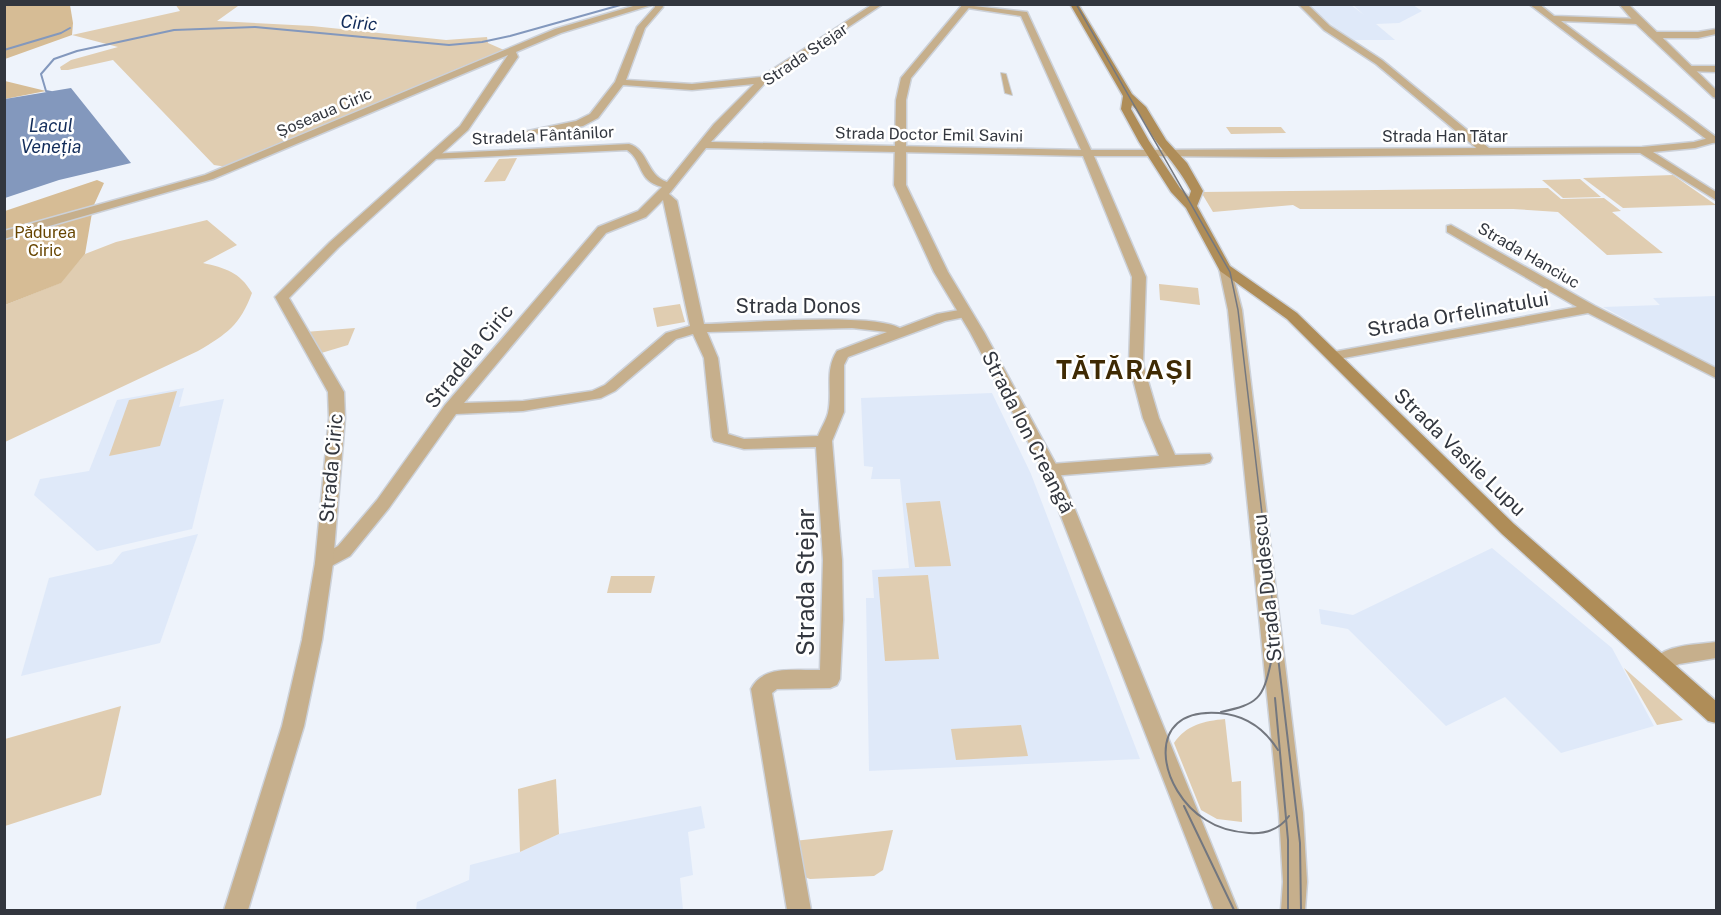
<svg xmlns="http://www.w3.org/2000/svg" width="1721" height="915" font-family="'Public Sans',sans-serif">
	<rect width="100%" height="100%" fill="#eef3fb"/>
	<g fill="#dfe9f9">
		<polygon points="1309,5 1351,5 1364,15 1353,5 1413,5 1422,11 1399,23 1376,24 1395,40 1354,40 1333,26"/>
		<polygon points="1716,296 1716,368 1603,307 1660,305 1653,298"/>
		<polygon points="184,388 179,407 224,399 192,529 97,551 34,495 40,479 89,471 117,400"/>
		<polygon points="992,393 1031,474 1140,759 869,771 866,598 874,598 872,570 909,568 900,479 871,479 873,467 864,466 861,398"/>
		<polygon points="198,534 160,643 21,676 49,578 112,564 122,552"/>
		<polygon points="1492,548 1612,648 1654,726 1561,753 1505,697 1446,726 1348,629 1321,624 1319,609 1353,615"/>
		<polygon points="701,806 705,828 688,832 693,875 680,878 683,910 416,910 417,902 469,880 470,865 520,852 559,834"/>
	</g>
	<g fill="#e0cdb1">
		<polygon points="175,4 244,5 238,6 217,21 312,26 446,40 487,37 488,43 504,50 227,167 214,165 113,60 68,70 61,70 60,67 71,60 118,47 72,35 180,11"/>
		<polygon points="1226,127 1281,127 1286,133 1231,134"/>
		<polygon points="517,158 505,181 484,182 499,159"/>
		<polygon points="1673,175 1716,205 1623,208 1583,178"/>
		<polygon points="1580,179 1601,197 1563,198 1542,180"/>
		<polygon points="1548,188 1561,199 1604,198 1621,211 1612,212 1663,253 1607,255 1558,212 1513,209 1300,209 1293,205 1213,212 1201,192"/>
		<path d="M207,220L237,245L203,263C225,268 240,272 252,293C240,325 227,334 198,351L5,442V305L60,283L85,254L116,242Z"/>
		<polygon points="1159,284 1198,288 1200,305 1160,300"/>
		<polygon points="680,304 685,322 657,327 653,308"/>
		<polygon points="355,328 348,345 318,354 305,332"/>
		<polygon points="177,391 160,446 109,456 129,400"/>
		<polygon points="940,501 951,566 915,567 906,503"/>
		<polygon points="928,575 939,659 885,661 878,577"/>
		<polygon points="611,576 655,576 651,593 607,593"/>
		<polygon points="1624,668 1683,720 1657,725"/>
		<polygon points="121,706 101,795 5,826 5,739"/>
		<path d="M1225,719L1232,782L1241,781L1242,822L1217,819L1201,810L1174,743C1186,725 1204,721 1225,719Z"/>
		<polygon points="1021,725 1028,756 956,760 951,729"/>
		<polygon points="556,779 559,834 520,852 518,789"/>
		<polygon points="893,830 883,870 874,876 810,879 801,876 794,841"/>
	</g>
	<g fill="#d6bc95">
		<polygon points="4,5 70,5 73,23 72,35 5,59"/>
		<polygon points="5,81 46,91 5,99"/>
		<polygon points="97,180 104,183 93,207 85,254 61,283 5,305 5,211"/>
	</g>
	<polygon fill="#8398bd" points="71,88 131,163 59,180 5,198 5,99"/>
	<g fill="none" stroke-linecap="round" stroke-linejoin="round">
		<g stroke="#8398bd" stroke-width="2">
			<polyline points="4,50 61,33 70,28"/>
			<polyline points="51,92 46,91 41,74 54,59 77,51 174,30 255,27 449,45 482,42 510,36 624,4"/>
		</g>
		<defs>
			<polygon id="pedestrian" points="1001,73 1006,74 1012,95 1005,93"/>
			<g id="minor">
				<path d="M654,4H662L663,7L645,28L626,80L692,84L761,77L873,4H883L766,82L711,142L1081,150L1021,16L961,7L965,5L1027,12L1091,150H1152L1157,153L1152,156H1094L1146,277L1143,364L1159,418L1175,455L1210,454L1212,458L1210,462L1204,464L1051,476L1045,474L1043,470L1045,466L1051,464L1159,456L1143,418L1129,364L1132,277L1083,156L706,148L669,194L677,201L704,324C744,323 871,312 900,328L937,314L965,309L972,313L970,316L945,321L848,357L844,365V412L832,441L842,560L843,620L840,679L837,685L830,688L777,689L772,693L811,910H787L751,689C763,664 797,671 820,670L823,560L816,447L744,449L714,441L712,437L704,358L693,334L676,339L615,391L601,398L523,411L456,414L389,508L350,556L324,570L317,568L315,563L317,558L338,546L377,500L445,405L598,227L638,211L662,187C636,180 644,161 627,150L433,159L429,158V154L629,144C649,150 646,175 667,182L714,124L754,84L692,90L623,85L598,118L583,126L523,136V132L576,121L590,114L615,82L637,27L655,7ZM663,200L690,326L666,333L605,385L592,391L523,401L464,403L606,233L646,217ZM852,328L887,332L837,351C824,371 833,392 828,413C826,421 821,428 818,436L744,439L728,434L718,358L707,332Z"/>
				<polygon points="1298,4 1307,4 1330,26 1382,60 1489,148 1489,152 1481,152 1376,64 1324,30"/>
				<polygon points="1529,4 1539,4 1554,16 1641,19 1641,23 1638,24 1561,21 1716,137 1716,143 1710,142"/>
				<polygon points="1716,29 1716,34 1698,38 1652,38 1648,35 1652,32 1698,32"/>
				<polygon points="1690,66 1716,66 1716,72 1687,71 1687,67"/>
				<polygon points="1451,225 1595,306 1716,368 1716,378 1588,313 1333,360 1328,359 1326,356 1333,352 1577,307 1447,232 1447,226"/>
			</g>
			<g id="tertiary">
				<polygon points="640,4 655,4 561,33 516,52 518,57 468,130 338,248 289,298 344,392 345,418 333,563 322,640 304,726 248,910 224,910 282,726 302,640 315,563 329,418 328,392 275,297 330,242 460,126 508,55 213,179 4,239 4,231 205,175 555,29"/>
				<polygon points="963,4 972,4 911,78 906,100 906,185 948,272 984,332 1059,470 1238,910 1214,910 1043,470 970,332 934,272 894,185 896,100 901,78"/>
				<polygon points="1619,4 1628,4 1716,90 1716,98 1713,97 1635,23"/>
				<polygon points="1716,136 1716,142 1695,148 1653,152 1716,192 1716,200 1640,153 1282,157 1152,156 1147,153 1152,150 1642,147 1694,142"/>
				<polygon points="1225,264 1231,268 1242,310 1303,813 1307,882 1305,910 1281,910 1283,882 1279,813 1228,310 1219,268"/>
				<path d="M1716,642V658L1679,664L1660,674L1653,671L1650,665C1660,644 1696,645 1716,642Z"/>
			</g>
			<path id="secondary" d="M1070,4H1078L1132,94L1146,107L1166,140L1187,163L1203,191L1197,206L1230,266L1297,313L1514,524L1716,701V723L1708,721L1502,534L1287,319L1220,271L1186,208L1171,192L1139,142L1121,109L1123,96ZM1132,105C1143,116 1148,131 1158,144C1171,161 1181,172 1191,191L1189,197L1180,188L1149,141L1131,109Z"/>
		</defs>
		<use href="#pedestrian" stroke="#ccd1d9" stroke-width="2"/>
		<use href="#minor" stroke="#ccd1d9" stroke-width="3"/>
		<use href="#tertiary" stroke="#ccd1d9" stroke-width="3"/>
		<use href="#secondary" stroke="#ccd1d9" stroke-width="3"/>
		<use href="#pedestrian" fill="#c6af8c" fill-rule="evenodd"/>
		<use href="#minor" fill="#c6af8c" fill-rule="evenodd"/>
		<use href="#tertiary" fill="#c6af8c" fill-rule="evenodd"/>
		<use href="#secondary" fill="#af8d58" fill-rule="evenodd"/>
		<polyline stroke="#73777f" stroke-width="1.5" points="1076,4 1230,272 1238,310 1277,641"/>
		<g stroke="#73777f" stroke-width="2">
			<polyline points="1276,640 1300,843 1301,910"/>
			<polyline points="1275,698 1288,840 1288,910"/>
			<path d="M1221,712C1258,704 1263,699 1271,662"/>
			<path d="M1278,750C1264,728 1246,715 1219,713C1141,707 1159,792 1206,820C1218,828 1235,832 1249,833C1265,834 1280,829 1289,816"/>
			<polyline points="1184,806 1234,910"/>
		</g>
	</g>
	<g text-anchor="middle" stroke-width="5" stroke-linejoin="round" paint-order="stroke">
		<g font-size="16" fill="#32363e" stroke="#fff">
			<text transform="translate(805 54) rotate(-34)" y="6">Strada Stejar</text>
			<text transform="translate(324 112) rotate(-23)" y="6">Șoseaua Ciric</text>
			<text transform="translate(929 134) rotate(1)" y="6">Strada Doctor Emil Savini</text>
			<text transform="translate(543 135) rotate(-3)" y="6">Stradela Fântânilor</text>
			<text x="1445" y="142">Strada Han Tătar</text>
			<text transform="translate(1529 255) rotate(30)" y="6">Strada Hanciuc</text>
		</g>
		<g font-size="16" fill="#674500" stroke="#fff">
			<text x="45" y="238">Pădurea<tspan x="45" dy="18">Ciric</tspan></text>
		</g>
		<g font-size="18" font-style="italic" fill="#132d5b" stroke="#fff">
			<text transform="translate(359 23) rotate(5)" y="6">Ciric</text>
			<text x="51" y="132">Lacul<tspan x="51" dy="21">Veneția</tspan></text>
		</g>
		<g font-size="20" fill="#32363e" stroke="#fff">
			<text x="798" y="313">Strada Donos</text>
			<text transform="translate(1458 314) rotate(-10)" y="7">Strada Orfelinatului</text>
			<text transform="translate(469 356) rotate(-51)" y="7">Stradela Ciric</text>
			<text transform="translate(1028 432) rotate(63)" y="7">Strada Ion Creangă</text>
			<text transform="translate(1460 452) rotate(44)" y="7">Strada Vasile Lupu</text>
			<text transform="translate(331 468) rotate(-85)" y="7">Strada Ciric</text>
			<text transform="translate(1267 588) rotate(-96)" y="7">Strada Dudescu</text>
		</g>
		<g font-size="24" fill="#32363e" stroke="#fff">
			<text transform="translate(806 582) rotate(-90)" y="8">Strada Stejar</text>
		</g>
		<g font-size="26" font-weight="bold" letter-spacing="1.5" fill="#3f2a03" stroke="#fff">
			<text x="1125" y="379">TĂTĂRAȘI</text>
		</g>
	</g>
	<rect width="1721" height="915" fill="none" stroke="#32363e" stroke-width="12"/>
</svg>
